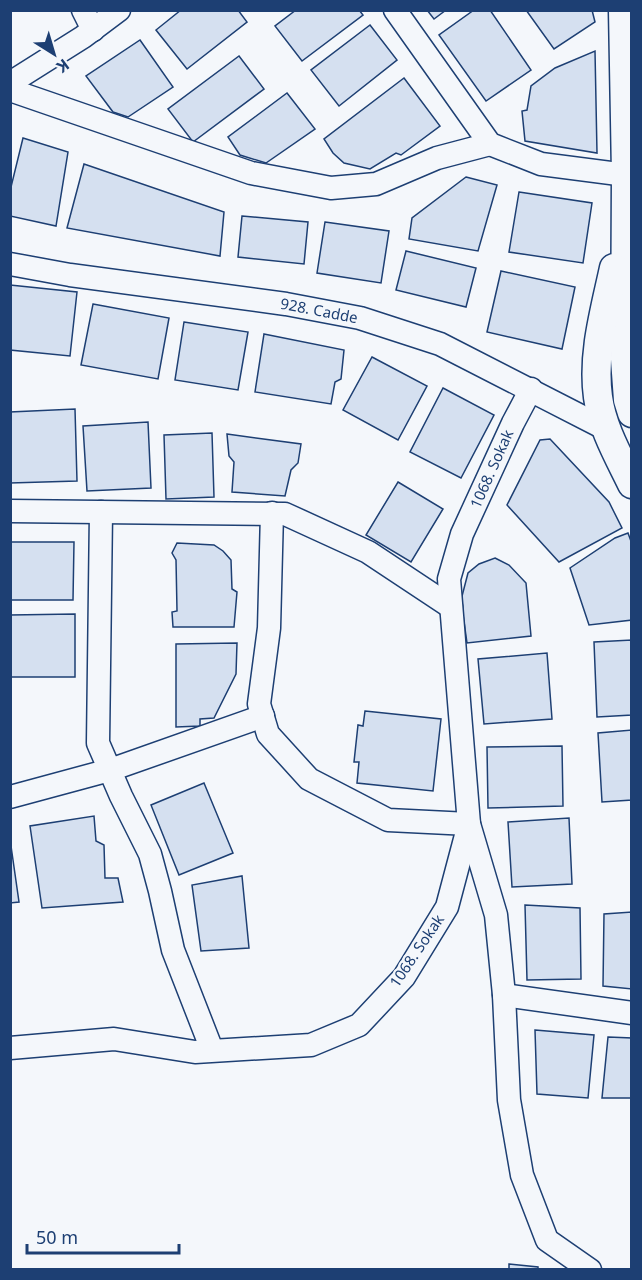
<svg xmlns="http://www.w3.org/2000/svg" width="642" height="1280" font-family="'Noto Sans',sans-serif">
	<rect width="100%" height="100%" fill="#f4f7fb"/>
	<g fill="#d5e0f0" stroke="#1d3f73" stroke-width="1.5">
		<polygon points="181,10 238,10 247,22 187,69 156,30"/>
		<polygon points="296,10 359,10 363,15 302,61 275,26"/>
		<polygon points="427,10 446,10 434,19"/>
		<polygon points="474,10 490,10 531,70 486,101 439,35"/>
		<polygon points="526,10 592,10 595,22 554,49"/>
		<polygon points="370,25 397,60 339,106 311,70"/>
		<polygon points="140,40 173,87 128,117 113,112 86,76"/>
		<polygon points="595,51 597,153 525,141 522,111 527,110 531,86 555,68"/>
		<polygon points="239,56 264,89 193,142 168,109"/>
		<polygon points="404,78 440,126 401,155 396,153 370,169 344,163 333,153 324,139"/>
		<polygon points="287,93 315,129 266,163 240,155 228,137"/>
		<polygon points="23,138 68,152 56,226 10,216 10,191"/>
		<polygon points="84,164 224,212 220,256 67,228"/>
		<polygon points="466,177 497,185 478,251 409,239 412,218"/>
		<polygon points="519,192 592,203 583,263 509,252"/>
		<polygon points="242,216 308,222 304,264 238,257"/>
		<polygon points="325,222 389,231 381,283 317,273"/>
		<polygon points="406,251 476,268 466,307 396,290"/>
		<polygon points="501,271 575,287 562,349 487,332"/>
		<polygon points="10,285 77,292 70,356 10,350"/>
		<polygon points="93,304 169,318 158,379 81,365"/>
		<polygon points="184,322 248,332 238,390 175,380"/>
		<polygon points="264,334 344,350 341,379 335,382 331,404 255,392"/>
		<polygon points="372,357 427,386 398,440 343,410"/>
		<polygon points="443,388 494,415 461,478 410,452"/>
		<polygon points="75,409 77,481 10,483 10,412"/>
		<polygon points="148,422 151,488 87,491 83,426"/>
		<polygon points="212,433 214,497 166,499 164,435"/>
		<polygon points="227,434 301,444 298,463 291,470 285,496 232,492 234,462 229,456"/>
		<polygon points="550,439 609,502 622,528 559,562 507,505 540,440"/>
		<polygon points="398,482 443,509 411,562 366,535"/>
		<polygon points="628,533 632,544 632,620 589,625 570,568 615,538"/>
		<polygon points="10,542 74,542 73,600 10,600"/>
		<polygon points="177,543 214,545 223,551 231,560 232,589 237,592 234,627 173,627 172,612 177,611 176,560 172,553"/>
		<polygon points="495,558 509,565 526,583 531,636 467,643 461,600 468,573 479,564"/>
		<polygon points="75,614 75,677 10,677 10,615"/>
		<polygon points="632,640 632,715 597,717 594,642"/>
		<polygon points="237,643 236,674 214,718 200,719 200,726 176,727 176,644"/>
		<polygon points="547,653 552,719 484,724 478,659"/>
		<polygon points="365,711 441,719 433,791 357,783 359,762 354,762 358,725 363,726"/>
		<polygon points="632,730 632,800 602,802 598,733"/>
		<polygon points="562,746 563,806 488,808 487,747"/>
		<polygon points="204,783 233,853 179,875 151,805"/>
		<polygon points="94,816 96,841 104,845 105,878 118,878 123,902 42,908 30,826"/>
		<polygon points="569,818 572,884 512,887 508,822"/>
		<polygon points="10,839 19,902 10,903"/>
		<polygon points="242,876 249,948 201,951 192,885"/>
		<polygon points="525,905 580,908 581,979 527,980"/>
		<polygon points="632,912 632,989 603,986 604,914"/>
		<polygon points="535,1030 594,1035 588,1098 537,1094"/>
		<polygon points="608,1037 632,1038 632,1098 602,1098"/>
		<polygon points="509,1264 538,1267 538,1270 509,1270"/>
	</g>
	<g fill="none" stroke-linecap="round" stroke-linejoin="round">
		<defs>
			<g id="minor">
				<polyline points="83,10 93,30"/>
				<polyline points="395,10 490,144 541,164 626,175"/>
				<polyline points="10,83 83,37 119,10"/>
				<polyline points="10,90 251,173 331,188 376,184 437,158 490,144"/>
				<polyline points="10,264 70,275 286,304 360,318 440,344 606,429"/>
				<polyline points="10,511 285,514 368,552 451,607"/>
				<polyline points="101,512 98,743 121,796 150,854 160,891 173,950 212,1050"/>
				<polyline points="272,513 269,628 259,704 268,734 309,779 388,820 469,824 496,915 504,995 509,1100 522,1175 547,1240 590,1270"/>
				<polyline points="10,797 110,770 263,716"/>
				<polyline points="504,995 632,1013"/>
				<polyline points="10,1048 114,1039 195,1052 311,1045 359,1025 404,977 447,907 469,824 449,579 462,534 513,423 531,389"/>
			</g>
			<g id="major">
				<polyline points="623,10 626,175 625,359 628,400 632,413"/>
				<path d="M614,268C605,310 592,354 598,397C602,428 619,457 632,484"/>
			</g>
		</defs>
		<use href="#minor" stroke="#1d3f73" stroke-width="25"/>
		<use href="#major" stroke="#1d3f73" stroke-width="31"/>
		<use href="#minor" stroke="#f4f7fb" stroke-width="22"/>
		<use href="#major" stroke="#f4f7fb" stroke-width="28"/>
	</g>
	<g text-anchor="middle" stroke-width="4.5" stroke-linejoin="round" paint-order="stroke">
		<g font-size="15" fill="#1d3f73" stroke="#f4f7fb">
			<text transform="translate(319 311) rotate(11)" y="5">928. Cadde</text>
			<text transform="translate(492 469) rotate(-66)" y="5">1068. Sokak</text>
			<text transform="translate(417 951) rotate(-56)" y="5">1068. Sokak</text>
		</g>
	</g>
	<rect width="642" height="1280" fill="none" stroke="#1d3f73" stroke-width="24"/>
	<g transform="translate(54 54) rotate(143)" stroke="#f4f7fb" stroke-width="4.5" paint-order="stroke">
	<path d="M0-4.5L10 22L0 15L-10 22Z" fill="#1d3f73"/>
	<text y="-9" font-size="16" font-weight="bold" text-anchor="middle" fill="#1d3f73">K</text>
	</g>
	<path d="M27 1244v9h152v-9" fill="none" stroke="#1d3f73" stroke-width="3"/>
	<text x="36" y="1244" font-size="18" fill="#1d3f73" stroke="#f4f7fb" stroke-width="4.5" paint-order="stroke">50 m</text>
</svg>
